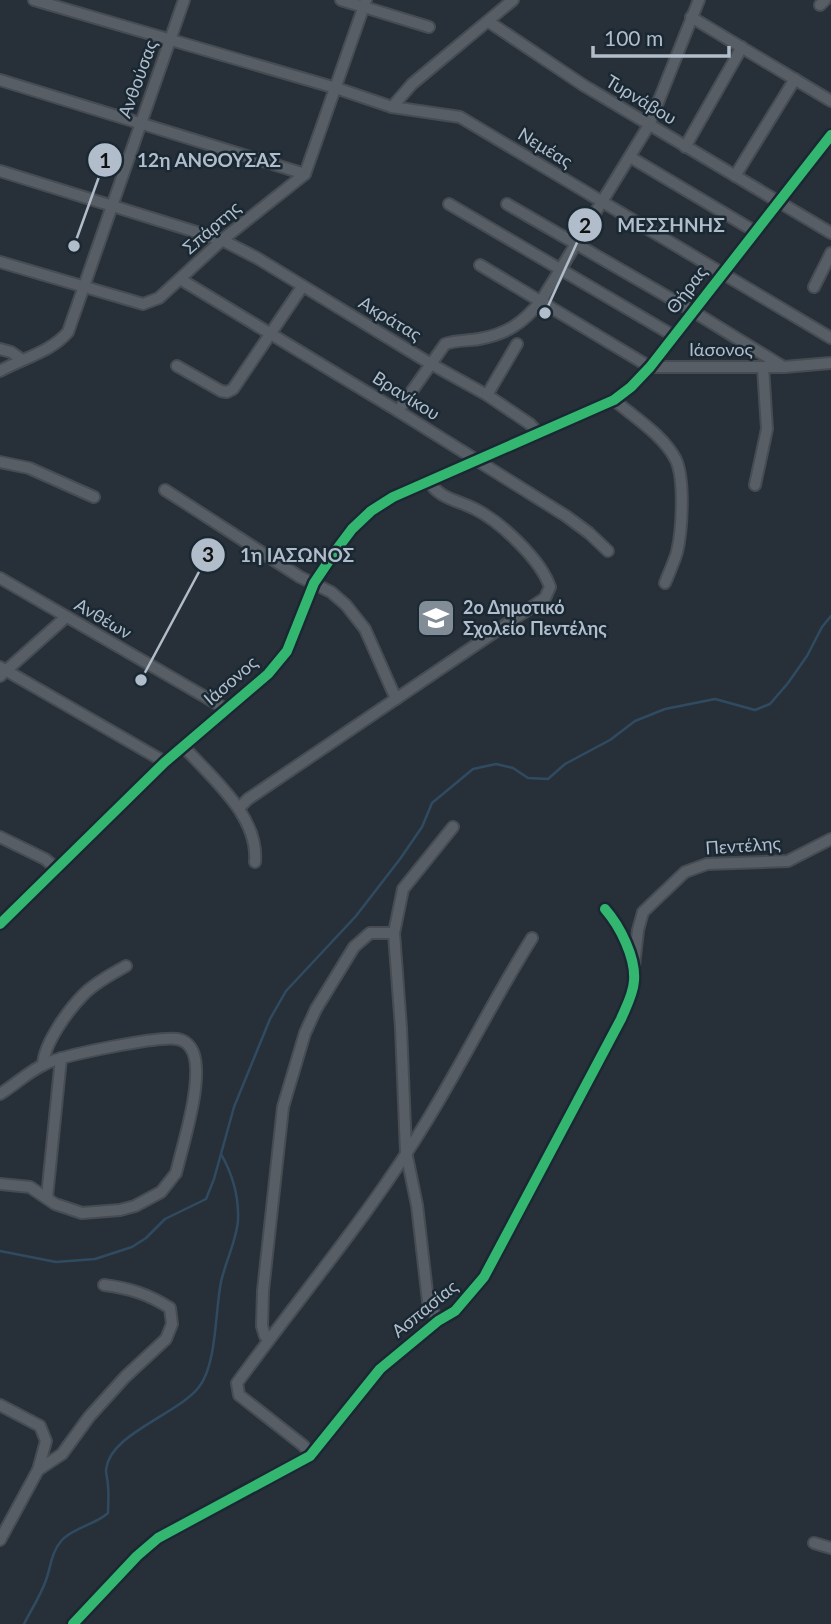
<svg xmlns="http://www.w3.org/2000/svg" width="831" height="1624" font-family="Lato,sans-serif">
	<rect width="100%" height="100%" fill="#273038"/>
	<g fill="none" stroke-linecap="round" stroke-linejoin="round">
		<g stroke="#304b61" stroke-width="2.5">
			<polyline points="0,1251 56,1262 95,1259 132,1247 146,1238 165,1219 206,1199 214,1179 234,1107 270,1019 286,991 356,916 400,859 422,827 432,803 473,769 496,764 513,768 528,778 548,779 565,764 610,740 635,721 665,709 715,699 755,710 770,704 788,683 807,656 822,627 831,616"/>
			<path d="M24,1624C31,1610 41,1595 46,1580C51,1567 51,1552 62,1540C74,1527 95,1525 108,1513C108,1504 109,1495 108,1486C108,1481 106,1475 106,1470C109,1434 177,1415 199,1387C217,1364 215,1311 221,1282C225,1263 237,1239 238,1220C239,1195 233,1175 221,1154"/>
		</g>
		<defs>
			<g id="minor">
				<polyline points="34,0 336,88 392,107 460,117 831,338"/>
				<polyline points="341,0 429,27"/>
				<polyline points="820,5 825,0"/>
				<polyline points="691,17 831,101"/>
				<polyline points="489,22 583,85 831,233"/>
				<polyline points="0,80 305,174"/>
				<polyline points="392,107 412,84 513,0"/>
				<polyline points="685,147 742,47"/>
				<polyline points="630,157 756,232"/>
				<polyline points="0,171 222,240 257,258 431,364 487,395 530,424 538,433"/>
				<polyline points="735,176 795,79"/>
				<polyline points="449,204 674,336"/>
				<polyline points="507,204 694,312 782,366"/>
				<polyline points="0,262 143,304 159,298 222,240 305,174 366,0"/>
				<polyline points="480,265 650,367 784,367 831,363"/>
				<polyline points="180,279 398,411 566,516 589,533 608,551"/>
				<polyline points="814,287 831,253"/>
				<polyline points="0,349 11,352 21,359"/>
				<polyline points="177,366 221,391 227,392 233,389 302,287"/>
				<path d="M0,371C23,358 51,352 68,332L184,0"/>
				<polyline points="487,395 517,344"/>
				<path d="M614,400C634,417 664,436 676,460C685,480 682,531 677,552C674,562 669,573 665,583"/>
				<path d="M398,411L445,344C456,340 467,341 479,339C507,334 523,323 541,301L649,125L699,0"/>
				<polyline points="0,462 29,468 94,497"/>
				<polyline points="755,485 767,429 763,367"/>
				<polyline points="165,490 300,577 331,592 346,605 365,629 396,699"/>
				<polyline points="0,578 226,709"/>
				<polyline points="0,667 165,762"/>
				<polyline points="0,676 65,618"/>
				<path d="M183,746C212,778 259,816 255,862"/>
				<path d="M239,808L248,799L545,598L550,587C541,560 501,522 475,509C458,500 439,499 429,481"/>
				<polyline points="0,837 45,859 57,869"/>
				<polyline points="0,924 165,762 268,674 287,651 314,583 337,549 352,529 371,511 393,497 614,400 631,387 650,367 831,135"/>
				<polyline points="634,966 638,930 643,912 685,872 707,864 788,861 831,839"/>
				<path d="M43,1065C44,1043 69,1009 84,994C96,982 112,974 126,966"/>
				<path d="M0,1094C15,1085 29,1071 45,1064C63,1055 158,1036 177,1039C184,1040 190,1045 193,1052C204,1079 183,1144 176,1173L161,1192L135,1206L120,1210L82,1213L55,1204L30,1187L0,1184"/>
				<polyline points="47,1197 61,1058"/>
				<polyline points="438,1321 428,1301 417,1205 406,1152 401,1028 394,933 403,889 453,827"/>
				<polyline points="269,1339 265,1336 262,1326 263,1291 283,1107 305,1033 316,1009 354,947 370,933 394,933"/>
				<polyline points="0,1405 40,1426 46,1441 38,1470 0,1540"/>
				<path d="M310,1456L304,1446L239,1395L237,1383C301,1295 372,1212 428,1119C464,1060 495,997 532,938"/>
				<path d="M38,1470L62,1454L89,1417L125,1377L166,1339L172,1324L170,1308C148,1294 129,1288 104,1285"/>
				<polyline points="814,1543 831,1548"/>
				<path d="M73,1624L137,1556L158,1538L310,1456L380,1369L438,1321L455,1311L484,1277L621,1019C626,1007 633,995 634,981C636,958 620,926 605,909"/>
			</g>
		</defs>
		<use href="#minor" stroke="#464c52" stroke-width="14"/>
		<use href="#minor" stroke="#585e66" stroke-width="10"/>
		<defs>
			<g id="cycleway">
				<polyline points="0,924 165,762 268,674 287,651 314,583 337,549 352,529 371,511 393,497 614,400 631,387 650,367 831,135"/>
				<path d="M73,1624L137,1556L158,1538L310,1456L380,1369L438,1321L455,1311L484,1277L621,1019C626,1007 633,995 634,981C636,958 620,926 605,909"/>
			</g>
		</defs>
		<use href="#cycleway" stroke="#1a2833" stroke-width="15"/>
		<use href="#cycleway" stroke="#33b770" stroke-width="10"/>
	</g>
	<defs>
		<symbol id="school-square" viewBox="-11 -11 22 22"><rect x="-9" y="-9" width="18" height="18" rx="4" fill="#818c97" stroke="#1a2833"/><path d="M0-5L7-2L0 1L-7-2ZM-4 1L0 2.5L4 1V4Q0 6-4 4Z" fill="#fff"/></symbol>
	</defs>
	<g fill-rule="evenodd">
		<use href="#school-square" x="414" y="596" width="44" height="44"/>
	</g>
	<g text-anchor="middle" stroke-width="5" stroke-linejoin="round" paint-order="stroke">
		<g font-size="18" fill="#b1bdca" stroke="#1a2833">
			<text transform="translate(138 79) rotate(-70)" y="6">Ανθούσας</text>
			<text transform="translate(641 100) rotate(31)" y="6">Τυρνάβου</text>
			<text transform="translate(545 148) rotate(31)" y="6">Νεμέας</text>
			<text transform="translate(212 228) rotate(-41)" y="6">Σπάρτης</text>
			<text transform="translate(687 290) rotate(-53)" y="6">Θήρας</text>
			<text transform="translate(390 319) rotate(31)" y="6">Ακράτας</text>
			<text x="721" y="356">Ιάσονος</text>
			<text transform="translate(406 396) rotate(32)" y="6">Βρανίκου</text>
			<text transform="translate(103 619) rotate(30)" y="6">Ανθέων</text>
			<text transform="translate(231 681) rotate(-41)" y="6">Ιάσονος</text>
			<text transform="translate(743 846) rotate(-4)" y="6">Πεντέλης</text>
			<text transform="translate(425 1309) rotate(-39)" y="6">Ασπασίας</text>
		</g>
		<g font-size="18" font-weight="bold" fill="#b1bdca" stroke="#1a2833" text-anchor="start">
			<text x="463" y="614">2ο Δημοτικό<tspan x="463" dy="21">Σχολείο Πεντέλης</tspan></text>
		</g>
	</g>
	<path fill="none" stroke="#b1bdca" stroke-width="2.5" d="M74 246L105 160M545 313L585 225M141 680L208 555"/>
	<g fill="#b1bdca" stroke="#1a2833" stroke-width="2.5">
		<circle cx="74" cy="246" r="7"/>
		<circle cx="545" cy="313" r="7"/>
		<circle cx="141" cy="680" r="7"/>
		<circle cx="105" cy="160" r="18"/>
		<circle cx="585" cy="225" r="18"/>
		<circle cx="208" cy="555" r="18"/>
	</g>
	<g font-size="21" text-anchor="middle" font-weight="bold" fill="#111">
		<text x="105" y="168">1</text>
		<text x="585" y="233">2</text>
		<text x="208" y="562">3</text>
	</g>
	<g font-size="19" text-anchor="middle" font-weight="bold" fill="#b1bdca" stroke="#1a2833" stroke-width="5" stroke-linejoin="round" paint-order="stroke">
		<text x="209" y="167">12η ΑΝΘΟΥΣΑΣ</text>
		<text x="671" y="232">ΜΕΣΣΗΝΗΣ</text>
		<text x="297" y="562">1η ΙΑΣΩΝΟΣ</text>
	</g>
	<path d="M593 46v10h136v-10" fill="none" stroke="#b1bdca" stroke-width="3.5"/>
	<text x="604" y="46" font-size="21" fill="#b1bdca" stroke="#1a2833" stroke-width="5" paint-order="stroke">100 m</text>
</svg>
